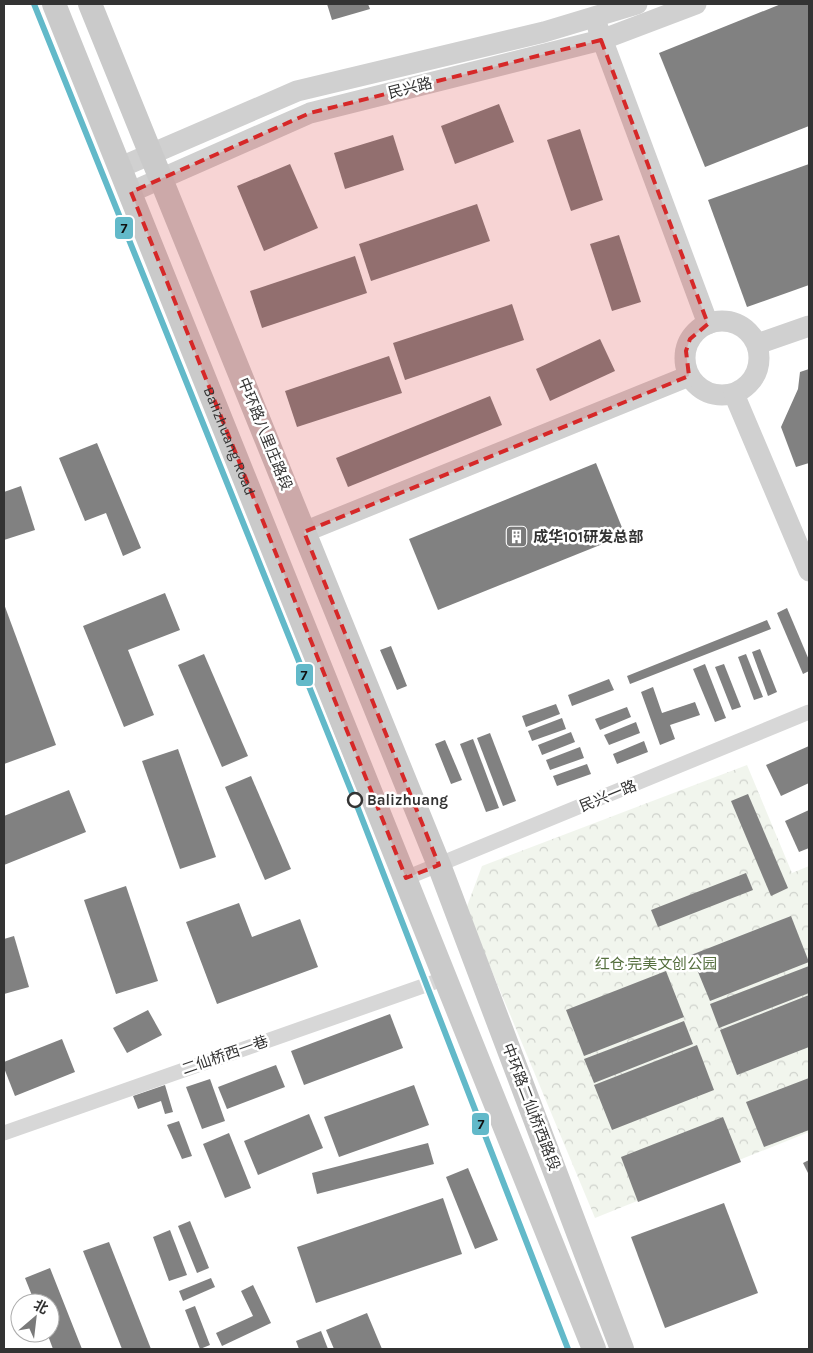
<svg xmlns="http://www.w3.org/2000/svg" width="813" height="1353" font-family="Karla,'Noto Sans SC',sans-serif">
	<defs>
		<pattern id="park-crowns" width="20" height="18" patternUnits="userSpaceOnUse" patternTransform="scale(1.25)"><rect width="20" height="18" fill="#f1f5ed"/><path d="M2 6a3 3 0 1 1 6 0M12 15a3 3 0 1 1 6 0" fill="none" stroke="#cfd2cc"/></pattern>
	</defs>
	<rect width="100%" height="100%" fill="#fff"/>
	<polygon fill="url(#park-crowns)" points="747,765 792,873 809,866 809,1132 595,1218 466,909 482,866"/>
	<g fill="#818181">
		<polygon points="327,4 368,4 370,9 332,20"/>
		<polygon points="781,4 809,4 809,126 705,167 659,53"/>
		<polygon points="499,104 514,142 455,164 441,126"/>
		<polygon points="580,129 603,200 571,211 547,140"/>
		<polygon points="393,135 404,170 345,189 334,153"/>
		<polygon points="290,164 318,228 264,251 237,186"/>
		<polygon points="809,164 809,285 747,307 708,200"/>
		<polygon points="477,204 490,241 371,281 359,244"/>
		<polygon points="619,235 641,302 612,311 590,244"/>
		<polygon points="355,256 367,293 262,328 250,291"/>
		<polygon points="512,304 524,340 405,380 393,343"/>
		<polygon points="600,339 615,371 550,401 536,369"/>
		<polygon points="389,356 402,393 297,427 285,391"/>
		<polygon points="809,369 809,463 796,467 781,427 798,389 800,372"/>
		<polygon points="490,396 502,425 348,487 336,458"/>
		<polygon points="97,443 141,548 123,556 106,513 85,521 59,458"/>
		<polygon points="596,463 625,535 438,610 409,539"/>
		<polygon points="21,486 35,530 4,540 4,492"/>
		<polygon points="165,593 180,630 128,650 154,715 124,727 83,626"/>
		<polygon points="4,604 56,745 4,764"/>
		<polygon points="787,608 809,660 809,671 803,674 777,613"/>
		<polygon points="767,620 771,629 630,684 627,676"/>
		<polygon points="391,646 407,686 397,690 380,650"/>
		<polygon points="760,649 777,692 768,696 752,652"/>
		<polygon points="204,654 248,756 222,767 178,665"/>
		<polygon points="746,654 763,697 754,700 738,657"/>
		<polygon points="705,664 726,718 715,722 693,669"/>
		<polygon points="724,664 741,707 732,710 715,667"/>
		<polygon points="609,679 614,690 572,706 568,695"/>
		<polygon points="653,687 662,713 695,702 700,715 670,725 675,739 660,745 641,692"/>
		<polygon points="556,704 560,714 526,727 522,716"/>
		<polygon points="627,707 631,717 600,730 595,719"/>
		<polygon points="562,718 566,729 532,741 528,731"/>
		<polygon points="636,722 640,733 609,745 604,735"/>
		<polygon points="571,732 575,742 542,755 538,745"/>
		<polygon points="490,733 516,801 503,806 477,738"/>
		<polygon points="473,739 499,808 486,812 460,744"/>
		<polygon points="445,740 462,780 451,784 435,744"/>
		<polygon points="644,741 648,752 617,764 613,754"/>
		<polygon points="809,746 809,783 781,796 766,765"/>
		<polygon points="580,747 584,758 550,770 546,760"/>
		<polygon points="178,749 216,857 180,869 142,761"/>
		<polygon points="587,764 591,774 557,786 553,776"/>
		<polygon points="251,776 291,869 265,880 225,787"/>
		<polygon points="69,790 86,832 4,865 4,816"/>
		<polygon points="748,794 788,888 771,896 731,801"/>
		<polygon points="809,810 809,848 799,852 785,821"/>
		<polygon points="746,873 753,890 658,927 651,910"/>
		<polygon points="126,886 158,981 116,994 84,900"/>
		<polygon points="239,903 252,937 300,919 318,967 217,1004 186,922"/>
		<polygon points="791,916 809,962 710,1001 691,955"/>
		<polygon points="14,936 29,987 4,994 4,939"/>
		<polygon points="809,966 809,993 719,1028 710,1004"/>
		<polygon points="666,971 684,1017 584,1056 566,1010"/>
		<polygon points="809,995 809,1047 737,1075 720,1030"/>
		<polygon points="148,1010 162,1035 127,1053 113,1028"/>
		<polygon points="390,1014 403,1048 304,1085 291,1051"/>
		<polygon points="684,1021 693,1044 594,1083 584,1059"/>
		<polygon points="62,1039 75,1072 15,1096 4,1068 4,1062"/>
		<polygon points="697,1045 714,1090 612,1130 594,1085"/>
		<polygon points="276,1065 285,1087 227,1109 218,1087"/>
		<polygon points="809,1078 809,1130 764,1147 746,1102"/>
		<polygon points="210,1079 225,1121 202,1129 186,1087"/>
		<polygon points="165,1085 173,1112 165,1114 161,1101 138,1109 133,1096"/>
		<polygon points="414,1085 429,1125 339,1157 324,1117"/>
		<polygon points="309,1114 323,1148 258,1175 244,1141"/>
		<polygon points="723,1117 741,1162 638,1202 621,1157"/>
		<polygon points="179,1121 192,1156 182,1159 167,1125"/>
		<polygon points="229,1133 251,1188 225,1198 203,1144"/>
		<polygon points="428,1143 434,1164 317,1194 312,1173"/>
		<polygon points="809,1160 809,1175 803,1163"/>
		<polygon points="468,1168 498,1240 475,1249 446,1177"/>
		<polygon points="443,1198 462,1254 316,1303 297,1247"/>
		<polygon points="724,1203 758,1293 665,1328 631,1237"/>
		<polygon points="190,1221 209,1268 197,1273 178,1226"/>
		<polygon points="170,1230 187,1275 169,1281 153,1237"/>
		<polygon points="109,1242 151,1349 122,1349 83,1251"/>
		<polygon points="50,1268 82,1349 53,1349 47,1333 50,1333 50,1303 35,1303 25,1278"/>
		<polygon points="211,1278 215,1287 183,1301 179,1291"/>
		<polygon points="253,1285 271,1323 222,1346 216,1333 253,1316 241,1291"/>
		<polygon points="195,1306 210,1345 200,1349 185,1310"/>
		<polygon points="367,1313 382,1349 334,1349 326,1330"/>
		<polygon points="321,1331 328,1349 299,1349 296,1341"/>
	</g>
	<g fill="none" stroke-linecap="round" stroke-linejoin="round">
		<g stroke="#d7d7d7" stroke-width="15">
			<polyline points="406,878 809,712"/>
			<polyline points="4,1133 446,978"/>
		</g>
		<g stroke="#d0d0d0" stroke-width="21">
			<polyline points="598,28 708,324"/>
			<polyline points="121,167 297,91 544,32 637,4"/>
			<polyline points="131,192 310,113 601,40 696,4"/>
			<circle cx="722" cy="358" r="37"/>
			<polyline points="757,344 809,326"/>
			<polyline points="734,394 809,571"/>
			<polyline points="304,532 689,376"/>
		</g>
		<g stroke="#cacaca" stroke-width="24">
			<path id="s1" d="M54,4L594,1349"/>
			<polyline points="90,4 439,865 622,1349"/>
		</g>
		<defs>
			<polyline id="metro-1" points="34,4 354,798 568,1349"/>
		</defs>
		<use href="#metro-1" stroke="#fff" stroke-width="10"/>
		<use href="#metro-1" stroke="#62b9c9" stroke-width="6"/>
	</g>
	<path fill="#d62828" fill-opacity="0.2" stroke="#d62828" stroke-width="4" stroke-dasharray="10 6" stroke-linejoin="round" d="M601,40L708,324L690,339L686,351L689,376L304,532L439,865L406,878L131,192L310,113Z"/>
	<defs>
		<symbol id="building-square" viewBox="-11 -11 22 22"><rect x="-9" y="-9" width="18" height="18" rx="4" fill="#7a7a7a" stroke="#fff"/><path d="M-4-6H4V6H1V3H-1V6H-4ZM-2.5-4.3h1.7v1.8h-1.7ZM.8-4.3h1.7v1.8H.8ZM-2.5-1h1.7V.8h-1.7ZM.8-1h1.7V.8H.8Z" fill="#fff"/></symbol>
	</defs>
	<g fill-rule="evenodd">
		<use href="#building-square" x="504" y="524" width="25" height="25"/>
	</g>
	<circle fill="#fff" stroke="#333" stroke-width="2.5" cx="355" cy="800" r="7"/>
	<g text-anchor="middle" stroke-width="5" stroke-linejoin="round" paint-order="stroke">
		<g font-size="15" fill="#333" stroke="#fff">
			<text transform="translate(410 88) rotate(-14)" y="5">民兴路</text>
			<text transform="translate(265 434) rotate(68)" y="5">中环路八里庄路段</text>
			<text dy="5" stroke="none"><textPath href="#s1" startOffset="471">Balizhuang Road</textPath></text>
			<text transform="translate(608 796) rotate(-22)" y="5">民兴一路</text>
			<text transform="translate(225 1055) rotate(-19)" y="5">二仙桥西一巷</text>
			<text transform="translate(531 1107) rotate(69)" y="5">中环路二仙桥西路段</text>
		</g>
		<g font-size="15" font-weight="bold" fill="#333" stroke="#fff" text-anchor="start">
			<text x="533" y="542">成华101研发总部</text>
		</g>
		<g font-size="15" font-weight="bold" fill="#333" stroke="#fff" text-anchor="start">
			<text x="367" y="805">Balizhuang</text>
		</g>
		<g font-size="15" fill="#56703f" stroke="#fff">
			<text x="656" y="969">红仓·完美文创公园</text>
		</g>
	</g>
	<g stroke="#fff" stroke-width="2">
		<rect x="114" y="216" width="20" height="24" rx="5" fill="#62b9c9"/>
		<rect x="295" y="663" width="19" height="24" rx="5" fill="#62b9c9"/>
		<rect x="471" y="1112" width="19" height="24" rx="5" fill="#62b9c9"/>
	</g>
	<g font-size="14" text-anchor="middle" font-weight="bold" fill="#111">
		<text x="124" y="233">7</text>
		<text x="304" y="680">7</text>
		<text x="481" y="1129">7</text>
	</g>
	<rect width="813" height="1353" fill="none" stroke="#333333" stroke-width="10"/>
	<g transform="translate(35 1318) rotate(28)"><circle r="24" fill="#ffffff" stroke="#adadad"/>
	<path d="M0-4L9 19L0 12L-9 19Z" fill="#7a7a7a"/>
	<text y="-8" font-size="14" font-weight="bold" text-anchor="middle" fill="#333333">北</text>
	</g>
</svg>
